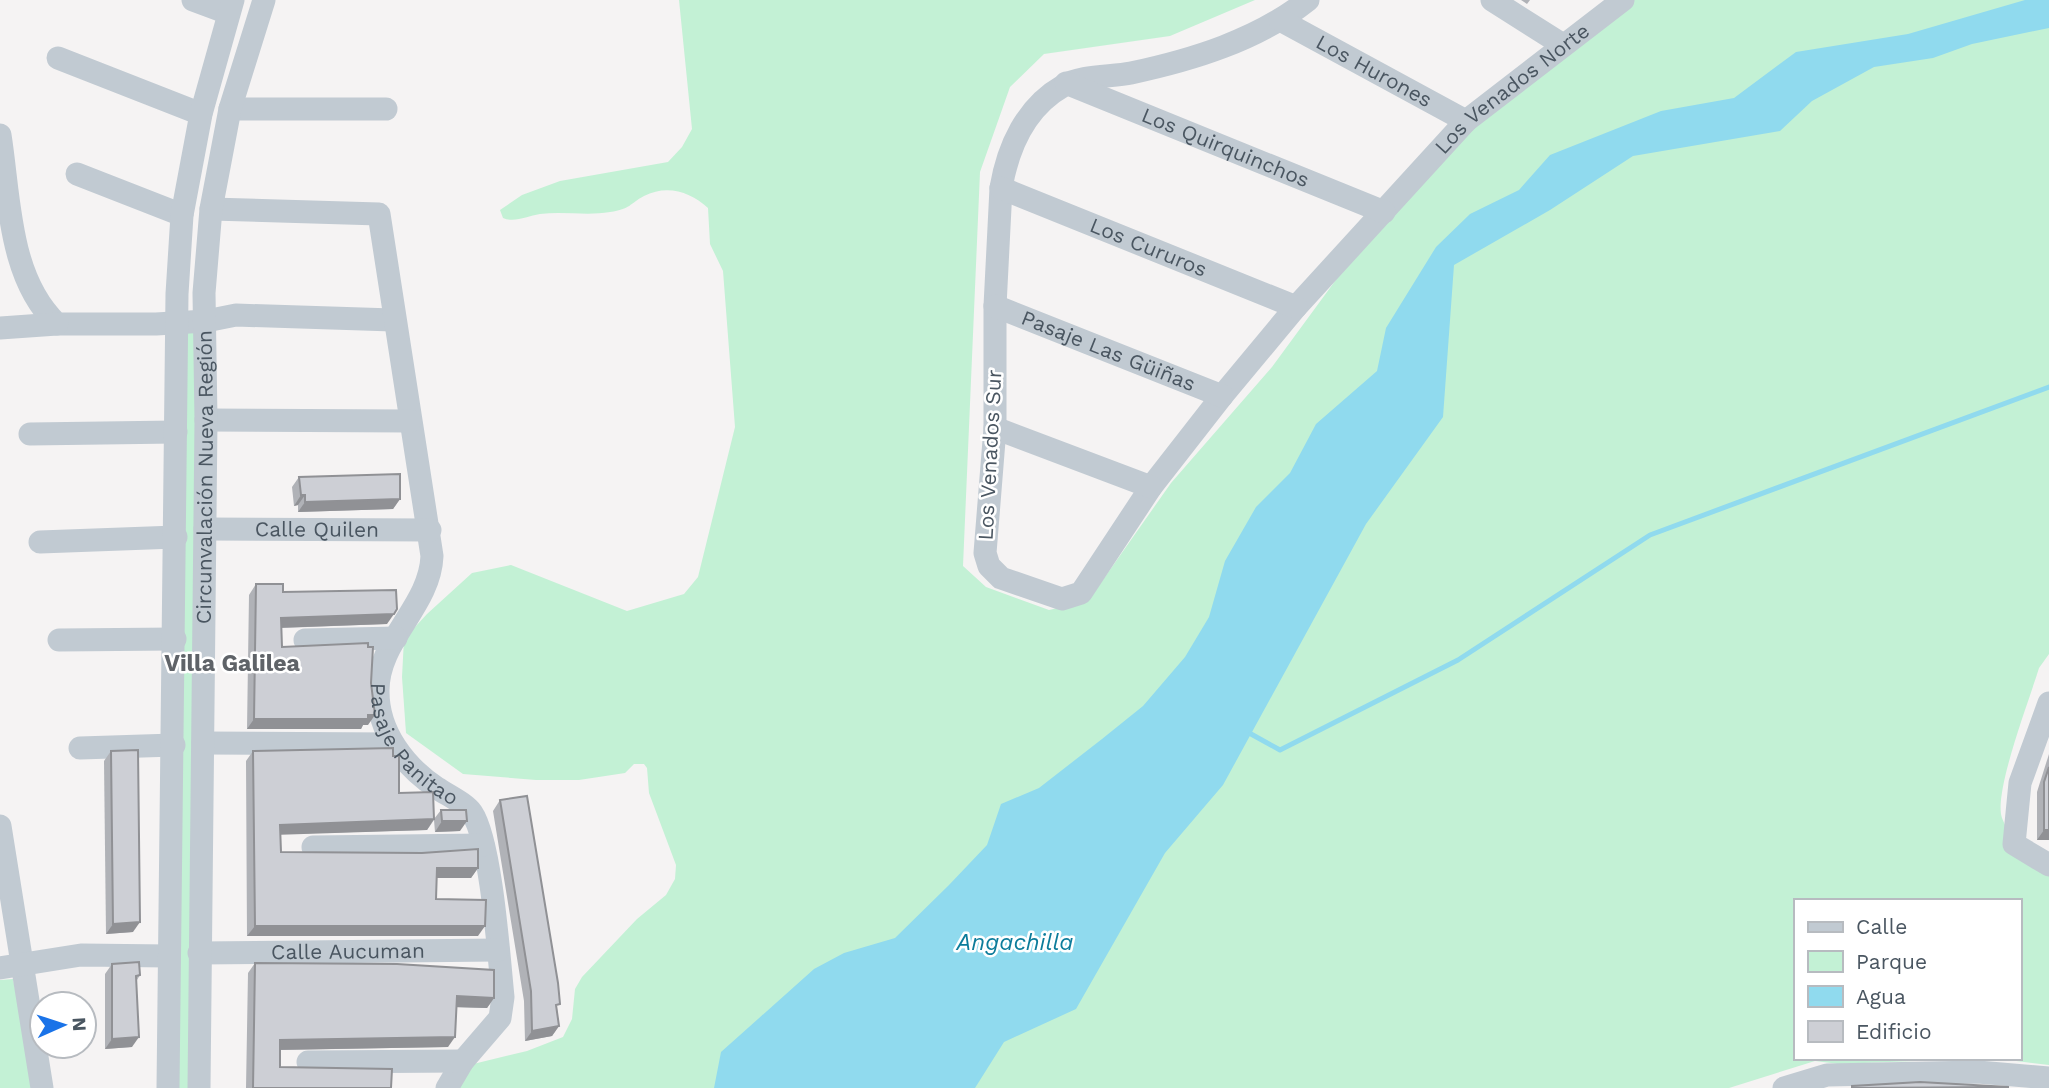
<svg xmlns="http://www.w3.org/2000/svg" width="2049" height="1088" font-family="'Work Sans',sans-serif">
	<rect width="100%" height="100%" fill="#f5f3f3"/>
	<g fill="#c3f1d5">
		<path d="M679,0H1255L1170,36L1044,54L1010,87L980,172L963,566L986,587L1049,610L1088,601L1171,483L1272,367L1338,277L1475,125L1627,0H2049V654L2039,668C2030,698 1993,793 2002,818C2012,844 2028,859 2049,875V1065L1993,1058H2019V901H1795V1058H1991L1839,1064L1815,1061L1729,1088H449L461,1067L527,1051L563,1037L572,1019L575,989L582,977L637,919L666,895L675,879L676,865L649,793L647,768L644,764H634L625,773L579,780H536L463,774L406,733L402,677L404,639L427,614L472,573L511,565L627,611L684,594L698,577L735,427L723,271L710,244L708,208C691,192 667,184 644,196C629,204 631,209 610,212C587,216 563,211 540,214C527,216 515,223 503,218L500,210L522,195L560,181L668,162L682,147L692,129Z"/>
		<polygon points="189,331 197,332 189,1088 177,1088 186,338"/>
		<polygon points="13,979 35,1088 0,1088 0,980"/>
	</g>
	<polygon fill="#90daee" points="2025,0 2049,0 2049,28 1972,44 1933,58 1874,67 1812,101 1780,131 1633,156 1550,210 1454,265 1443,417 1366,524 1223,785 1165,853 1076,1009 1004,1042 975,1088 714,1088 721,1052 814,969 844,953 895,938 949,885 987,845 1001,804 1039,788 1102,739 1143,706 1185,657 1209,617 1225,561 1256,507 1290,473 1316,424 1377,371 1386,328 1436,247 1470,214 1519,190 1550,155 1661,111 1734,98 1796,52 1908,34"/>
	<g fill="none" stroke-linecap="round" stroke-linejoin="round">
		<polyline stroke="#90daee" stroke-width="5" points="1251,734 1280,750 1458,660 1650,535 2049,387"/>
		<g stroke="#c1cad2" stroke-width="23">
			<polyline points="193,0 228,13"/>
			<path id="s1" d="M1308,0C1258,40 1192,60 1131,73C1111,77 1081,75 1063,86C1026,107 1008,147 1001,188L995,306V428L985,553L989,566L1001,578L1062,599L1081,593L1151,487L1222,396L1296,307L1466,121L1623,0"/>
			<polyline points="1492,0 1563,45"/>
			<path id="s2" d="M1280,20L1466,121"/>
			<polyline points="58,58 201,114"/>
			<path id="s3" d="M1066,83L1384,212"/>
			<polyline points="230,109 386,109"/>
			<path d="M0,135C10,198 8,277 57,324H156L206,321L236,315L393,320"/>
			<polyline points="77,174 182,215"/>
			<path id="s4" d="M1001,188L1296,307"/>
			<path id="s5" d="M211,209L379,214L432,556C430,607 377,640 378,692C378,732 405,767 437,788C447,795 465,803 472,813C491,841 499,958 503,997L500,1018L463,1061L447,1088"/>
			<path id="s6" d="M995,306L1222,396"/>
			<polyline points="0,328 57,324"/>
			<polyline points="206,420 410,421"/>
			<polyline points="995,428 1151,487"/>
			<polyline points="30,434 176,432"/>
			<path id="s7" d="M205,529L430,530"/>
			<polyline points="40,542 176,537"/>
			<polyline points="59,640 175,639"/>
			<polyline points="305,640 396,638"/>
			<polyline points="2049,703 2020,783 2014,844 2049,865"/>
			<polyline points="203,743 393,744"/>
			<polyline points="80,748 174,745"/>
			<polyline points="0,826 42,1088"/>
			<polyline points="313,847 483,845"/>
			<path id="s8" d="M199,953L498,950"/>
			<polyline points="0,968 81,955 169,956"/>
			<polyline points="308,1062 463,1061"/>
			<polyline points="168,1088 177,294 182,215 201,114 233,0"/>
			<path id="s9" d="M199,1088L206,420L204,293L211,209L230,109L264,0"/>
			<polyline points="1784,1088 1827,1075 1978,1072 2049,1078"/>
		</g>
	</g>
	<g fill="#b0b2b7">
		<polygon points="1521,0 1530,0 1527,4"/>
		<polygon points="299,477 400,499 393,509 298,512 298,505 294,506 292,487"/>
		<polygon points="256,584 387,624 281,628 282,647 368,725 363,725 361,729 247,729 249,595"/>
		<polygon points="111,751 133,932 106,934 104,761"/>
		<polygon points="253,751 393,756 399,793 434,819 441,810 460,831 435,832 434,820 427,830 280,834 281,852 478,868 471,878 437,878 436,899 478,936 247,936 246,761"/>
		<polygon points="2049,754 2049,840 2037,840 2037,792"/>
		<polygon points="500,800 557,1008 559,1026 552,1036 525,1041 524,1001 493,811"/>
		<polygon points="255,963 494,998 487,1008 457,1007 448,1047 280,1050 280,1067 391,1088 246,1088 248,973"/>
		<polygon points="112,964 140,975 137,980 132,1047 105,1049 105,974"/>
	</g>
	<g fill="#909195">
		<polygon points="301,495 305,495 298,505 294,506"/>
		<polygon points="400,499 393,509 298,512 305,502"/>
		<polygon points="394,614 387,624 274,628 281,618"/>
		<polygon points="375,715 368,725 363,725 361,729 247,729 254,719"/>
		<polygon points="434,819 427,830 273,835 280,825"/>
		<polygon points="442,821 467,821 460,831 435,832"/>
		<polygon points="2044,830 2049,830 2049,840 2037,840"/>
		<polygon points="437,868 478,868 471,878 430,878"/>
		<polygon points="140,922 133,932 106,934 113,924"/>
		<polygon points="255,926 485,926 478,936 247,936"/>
		<polygon points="457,996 494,998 487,1008 450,1007"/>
		<polygon points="559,1026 552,1036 525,1041 532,1031"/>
		<polygon points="139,1037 132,1047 105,1049 112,1039"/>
		<polygon points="455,1037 448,1047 273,1050 280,1040"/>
	</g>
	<g fill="#cdcfd5" stroke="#909195" stroke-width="2">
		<polygon points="400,474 400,499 305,502 305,495 301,495 299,477"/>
		<polygon points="256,584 283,584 283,592 396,590 397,609 394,614 281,618 282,647 368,643 368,647 373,647 371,683 375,715 368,715 368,719 254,719"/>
		<polygon points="393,748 393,756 399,756 399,793 433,792 434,819 280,825 281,852 422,853 478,849 478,868 437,868 436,899 486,900 485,926 255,926 253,751"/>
		<polygon points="138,750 140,922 113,924 111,751"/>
		<polygon points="2049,767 2049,830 2044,830 2044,782"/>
		<polygon points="527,796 558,983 560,1004 556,1005 559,1026 532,1031 531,991 500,800"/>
		<polygon points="441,810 466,810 467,821 442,821"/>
		<polygon points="139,962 140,975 136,976 139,1037 112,1039 112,964"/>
		<polygon points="255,963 397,964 494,970 494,998 457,996 455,1037 280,1040 280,1067 392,1069 391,1088 253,1088"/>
		<polygon points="1920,1082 2009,1087 1852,1088 1852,1086"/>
	</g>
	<g text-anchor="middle" stroke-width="5" stroke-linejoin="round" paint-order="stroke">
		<g font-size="21" fill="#4a5661" stroke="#fff">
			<text dy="7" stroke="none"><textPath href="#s2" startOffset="107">Los Hurones</textPath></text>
			<text dy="7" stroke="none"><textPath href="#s1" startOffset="1533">Los Venados Norte</textPath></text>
			<text dy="7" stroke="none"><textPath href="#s3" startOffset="172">Los Quirquinchos</textPath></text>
			<text dy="7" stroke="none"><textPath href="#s4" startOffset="159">Los Cururos</textPath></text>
			<text dy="7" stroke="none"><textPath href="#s6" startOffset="122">Pasaje Las Güiñas</textPath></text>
			<text transform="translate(990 455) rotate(-87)" y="7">Los Venados Sur</text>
			<text dy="7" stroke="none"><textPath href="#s9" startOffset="611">Circunvalación Nueva Región</textPath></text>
			<text dy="7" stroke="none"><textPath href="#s7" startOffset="112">Calle Quilen</textPath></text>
			<text dy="7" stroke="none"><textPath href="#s5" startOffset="728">Pasaje Panitao</textPath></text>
			<text dy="7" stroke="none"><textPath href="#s8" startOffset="149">Calle Aucuman</textPath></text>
		</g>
		<g font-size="23" font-weight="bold" fill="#5f6368" stroke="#fff">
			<text x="232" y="671">Villa Galilea</text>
		</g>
		<g font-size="23" font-style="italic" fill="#0c7c9b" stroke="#fff">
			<text x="1015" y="950">Angachilla</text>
		</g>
	</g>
	<rect x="1794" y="899" width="228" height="161" fill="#ffffff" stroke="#b7bbc0" stroke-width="2"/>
	<rect x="1808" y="922" width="35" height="10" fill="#c1cad2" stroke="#b7bbc0" stroke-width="2"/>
	<text x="1856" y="934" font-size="21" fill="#4a5661">Calle</text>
	<rect x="1808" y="951" width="35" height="21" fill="#c3f1d5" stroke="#b7bbc0" stroke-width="2"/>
	<text x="1856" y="969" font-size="21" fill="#4a5661">Parque</text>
	<rect x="1808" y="986" width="35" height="21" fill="#90daee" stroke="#b7bbc0" stroke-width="2"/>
	<text x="1856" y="1004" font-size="21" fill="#4a5661">Agua</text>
	<rect x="1808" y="1021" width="35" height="21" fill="#cdcfd5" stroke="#b7bbc0" stroke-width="2"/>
	<text x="1856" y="1039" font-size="21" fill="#4a5661">Edificio</text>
	<g transform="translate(63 1025) rotate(87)"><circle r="33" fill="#ffffff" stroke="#b7bbc0" stroke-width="2"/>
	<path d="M0-5L12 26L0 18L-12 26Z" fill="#1a73e8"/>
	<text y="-10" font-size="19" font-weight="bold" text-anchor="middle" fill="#4a5661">N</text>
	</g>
</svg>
